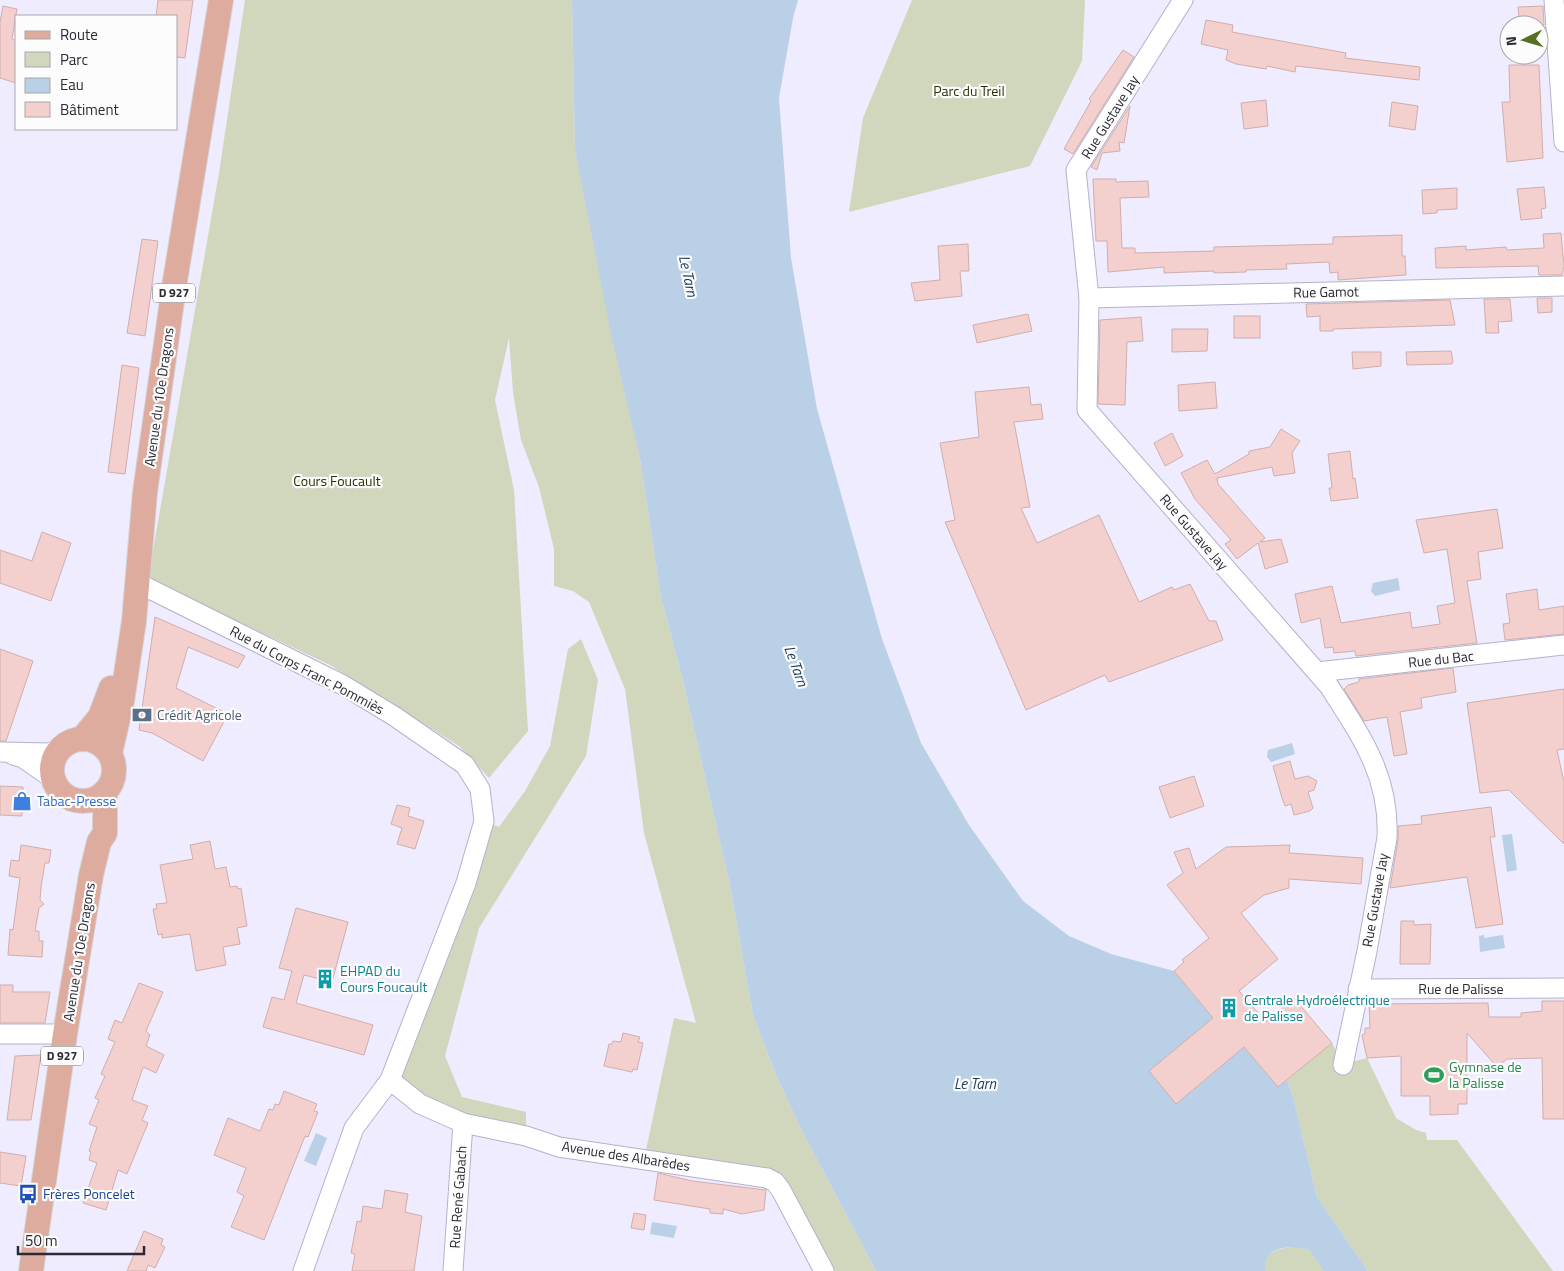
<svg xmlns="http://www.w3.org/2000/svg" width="1564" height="1271" font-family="'Titillium Web',sans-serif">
	<rect width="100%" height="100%" fill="#eeecfe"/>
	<g fill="#d0d7bc">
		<polygon points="245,0 572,0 575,149 640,459 661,597 683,681 730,885 753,1015 776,1075 802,1131 876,1271 824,1271 781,1190 650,1160 646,1150 674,1018 696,1023 644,833 625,689 589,602 573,591 554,586 554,549 539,487 521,440 513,392 509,338 495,400 514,490 528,731 489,778 459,746 330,665 148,579 219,173"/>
		<polygon points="912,0 1085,0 1082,61 1030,166 849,212 863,118"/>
		<polygon points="581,639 598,680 586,756 479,928 445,1056 462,1097 526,1112 526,1136 463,1123 390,1080 484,821 499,827 525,791 550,746 568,649"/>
		<polygon points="1332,1043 1343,1064 1367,1058 1396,1118 1416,1130 1426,1133 1427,1140 1457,1140 1553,1271 1368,1271 1317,1197 1293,1097 1287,1080"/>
		<path d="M1297,1247L1309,1250L1324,1271H1266C1263,1250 1280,1248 1297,1247Z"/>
	</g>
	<g fill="#bad0e7">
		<path d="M572,0H798L793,18L779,98L791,258L817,409L882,639L921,743L969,825L1023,901L1069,936L1111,954L1174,971L1213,1018L1150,1071L1176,1104L1244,1047L1278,1087L1287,1080L1293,1097L1317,1197L1368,1271H1324L1309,1250C1291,1245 1262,1245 1266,1271H876L802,1131L776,1075L753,1015L730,885L683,681L661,597L640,459L611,334L575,149Z"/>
		<polygon points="1398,578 1400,590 1375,596 1371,591 1373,583"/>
		<polygon points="1292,743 1295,754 1271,762 1267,757 1268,750"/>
		<polygon points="1512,834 1517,870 1507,872 1502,835"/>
		<polygon points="1484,935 1484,938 1503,935 1505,948 1480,952 1479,936"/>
		<polygon points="316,1133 327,1138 316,1166 304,1161"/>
		<polygon points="652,1222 677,1226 674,1238 650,1234"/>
	</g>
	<g fill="#f3d0cd" stroke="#d0aeac">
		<polygon points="158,0 193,0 185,58 176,57 176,16 156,16"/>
		<polygon points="3,6 17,9 12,39 16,41 16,83 0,78 0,22"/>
		<polygon points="1543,6 1544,25 1520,25 1518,7"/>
		<polygon points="1206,20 1233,25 1232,32 1346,53 1345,58 1420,67 1419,80 1296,66 1295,72 1267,66 1266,69 1236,64 1226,60 1228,50 1201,44"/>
		<polygon points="1123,50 1134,57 1073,154 1064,149 1091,101 1089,99"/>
		<polygon points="1509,65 1539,65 1543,158 1507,162 1502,102 1510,102"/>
		<polygon points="1266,100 1268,126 1244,129 1241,103"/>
		<polygon points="1392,102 1418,106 1415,130 1389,126"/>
		<polygon points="1130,106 1124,143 1119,142 1120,151 1102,153 1097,170 1091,167"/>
		<polygon points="1093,179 1116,179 1116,182 1148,181 1149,197 1120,198 1122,248 1135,248 1135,253 1214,251 1214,247 1333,244 1333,237 1402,235 1402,256 1405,256 1406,275 1338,280 1338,272 1330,273 1329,262 1286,264 1287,269 1246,270 1246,272 1214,273 1214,271 1164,273 1164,267 1108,272 1107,241 1096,241"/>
		<polygon points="1544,187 1546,208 1541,209 1542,218 1521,220 1517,189"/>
		<polygon points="1457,188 1457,209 1437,210 1437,213 1423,214 1422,190"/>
		<polygon points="1561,233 1564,266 1562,275 1539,275 1538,266 1436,268 1435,248 1466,246 1466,250 1506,247 1507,250 1544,248 1543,234"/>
		<polygon points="142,239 158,241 145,336 127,333"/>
		<polygon points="968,244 969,271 960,271 962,296 915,301 911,283 940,280 938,246"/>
		<polygon points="1537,298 1552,298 1552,312 1538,313"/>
		<polygon points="1484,299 1510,299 1512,321 1498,322 1499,333 1486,333"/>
		<polygon points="1450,300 1455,325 1333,329 1333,331 1320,331 1320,316 1307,317 1306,304"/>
		<polygon points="1028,314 1032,331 977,343 973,325"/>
		<rect x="1234" y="316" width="26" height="22"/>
		<polygon points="1141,317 1143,341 1127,342 1125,405 1098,404 1100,320"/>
		<polygon points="1172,329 1208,329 1207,351 1172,352"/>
		<polygon points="1451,351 1453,361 1452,364 1407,365 1406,352"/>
		<polygon points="1352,352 1381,352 1381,366 1353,369"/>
		<polygon points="122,365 139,368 125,474 108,472"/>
		<polygon points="1215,382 1217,408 1179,411 1178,385"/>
		<polygon points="1029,387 1031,405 1041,404 1043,419 1014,422 1030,507 1021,508 1037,543 1099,515 1139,602 1172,587 1174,590 1190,584 1209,621 1216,621 1223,640 1109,682 1105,675 1026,710 945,522 955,520 940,443 979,437 975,392"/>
		<polygon points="1281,429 1300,441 1292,453 1295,473 1274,476 1272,467 1217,478 1218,484 1265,538 1260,542 1281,539 1288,562 1265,569 1258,543 1237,559 1225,544 1231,540 1195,499 1181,473 1207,460 1215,474 1249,454 1249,451 1270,447"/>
		<polygon points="1172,433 1183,456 1165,466 1154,443"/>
		<polygon points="1350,451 1353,479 1355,478 1358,498 1331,501 1329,488 1332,488 1328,454"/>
		<polygon points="1497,509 1503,548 1478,552 1481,579 1467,581 1477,643 1356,656 1355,651 1334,653 1333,647 1325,648 1320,618 1301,623 1295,594 1332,586 1341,623 1410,612 1412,628 1440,624 1437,606 1455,603 1447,549 1424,553 1416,520"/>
		<polygon points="42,532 71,543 51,601 0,583 0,550 32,561"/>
		<polygon points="1537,589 1539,610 1564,606 1564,634 1505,640 1503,624 1510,623 1506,594"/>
		<polygon points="155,617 245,656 238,668 188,647 176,688 228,714 203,761 152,733 139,730"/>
		<polygon points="0,649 33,661 6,741 0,741"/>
		<polygon points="1453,668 1456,692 1421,698 1422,708 1400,712 1407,754 1394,756 1387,717 1364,721 1344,689 1348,685 1359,682 1359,679"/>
		<polygon points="1564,689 1564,749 1557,750 1564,782 1564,844 1509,790 1480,793 1467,703"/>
		<polygon points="1290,761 1295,779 1308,776 1317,781 1314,790 1308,792 1313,808 1310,811 1294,815 1291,804 1285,806 1282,798 1273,766"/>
		<polygon points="1194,776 1204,806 1170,818 1159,787"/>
		<polygon points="0,786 23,787 22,816 0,815"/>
		<polygon points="397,805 410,808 408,816 424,821 415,849 397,844 402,828 391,824"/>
		<polygon points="1491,807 1495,837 1490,837 1503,924 1476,928 1467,877 1390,888 1398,840 1398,826 1422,824 1421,816"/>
		<polygon points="210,841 215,869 226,867 230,887 237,886 238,889 241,888 247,926 237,928 240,944 223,947 226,965 196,971 190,934 162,938 162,934 158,935 153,909 157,909 156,904 167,903 160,865 193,859 190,845"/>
		<polygon points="21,845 51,850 49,863 45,863 41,887 40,900 44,904 39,908 35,931 39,931 39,941 43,941 42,957 8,955 10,929 13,930 20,878 9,876 11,860 19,861"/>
		<polygon points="1290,845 1289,853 1363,858 1361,884 1289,879 1289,888 1264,895 1241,913 1278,959 1239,991 1266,1022 1294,998 1332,1043 1278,1087 1244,1047 1176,1104 1149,1071 1213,1018 1174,971 1184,962 1182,960 1209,938 1167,885 1183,873 1174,852 1189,848 1196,869 1226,847"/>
		<polygon points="296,908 348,922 332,982 304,975 296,1003 373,1025 364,1055 263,1027 272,997 284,1000 292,971 279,968"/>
		<polygon points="1401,921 1414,921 1414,925 1431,924 1430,964 1400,964"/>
		<polygon points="139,983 163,992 146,1031 150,1035 146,1046 164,1055 156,1073 143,1067 132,1100 148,1106 142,1120 148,1123 127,1174 118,1170 106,1210 83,1203 97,1163 89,1160 91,1152 89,1151 97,1127 89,1124 99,1100 95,1098 105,1076 101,1074 115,1042 108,1039 115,1020 122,1023"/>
		<polygon points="0,985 13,985 13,992 50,992 45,1023 0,1023"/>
		<polygon points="1542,1001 1564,1001 1564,1119 1543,1119 1542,1058 1507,1059 1497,1067 1467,1033 1467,1104 1458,1104 1458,1114 1430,1115 1430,1096 1401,1096 1401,1056 1367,1058 1362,1035 1365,1034 1365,1028 1370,1028 1369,1004 1488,1003 1489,1017 1521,1017 1521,1013 1542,1011"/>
		<polygon points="623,1033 640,1037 638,1042 643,1043 637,1070 633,1069 632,1072 604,1066 609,1044 612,1044 613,1041 621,1042"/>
		<polygon points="41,1055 31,1120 7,1120 15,1056"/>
		<polygon points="284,1091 317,1104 314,1111 318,1112 308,1137 305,1136 264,1240 231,1227 244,1196 237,1192 246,1168 214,1155 228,1118 260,1131 269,1109 273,1110 275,1104 279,1105"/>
		<polygon points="0,1152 26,1156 21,1186 0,1183"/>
		<polygon points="658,1173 692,1181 766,1190 764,1210 742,1214 723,1209 723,1214 710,1213 710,1209 654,1200"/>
		<polygon points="385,1190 408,1194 405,1212 422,1216 414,1271 352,1271 355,1254 351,1253 357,1221 361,1222 363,1206 382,1209"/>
		<polygon points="634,1213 646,1215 644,1230 631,1228"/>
		<polygon points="144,1231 163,1239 161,1245 165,1247 155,1268 148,1265 146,1271 127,1271"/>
	</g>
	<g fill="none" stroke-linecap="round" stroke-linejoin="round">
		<defs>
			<g id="minor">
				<path d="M1183,0L1076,170L1089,298L1087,410L1329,686C1361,736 1390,776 1387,838L1367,951L1343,1065"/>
				<polyline points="1554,0 1564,142"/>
				<polyline points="1089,298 1564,286"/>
				<polyline points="136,587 146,587 160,594 343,685 394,716 465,765 480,789 484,821 466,883 390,1080 354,1128 303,1271"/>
				<polyline points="1317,672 1564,645"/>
				<polyline points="0,752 49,753 60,749"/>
				<polyline points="13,755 23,758 53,779"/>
				<polyline points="1358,989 1564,988"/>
				<polyline points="0,1034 65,1034"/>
				<polyline points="390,1080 420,1104 463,1123 526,1136 559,1147 767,1178 775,1182 781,1190 824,1271"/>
				<polyline points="453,1271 463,1123"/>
			</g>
			<g id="major">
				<circle cx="83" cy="770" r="31"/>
				<polyline points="82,739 100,717 111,688"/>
				<polyline points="110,753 122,701 134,621 145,492 174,287 221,0"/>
				<polyline points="31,1271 65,1034 91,875 99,842 105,833 105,792"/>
			</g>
		</defs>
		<use href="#minor" stroke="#b4b1cd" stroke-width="21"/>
		<use href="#major" stroke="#d4d4d6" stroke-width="26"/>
		<use href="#minor" stroke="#fff" stroke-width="19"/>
		<use href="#major" stroke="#ddac9f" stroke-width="24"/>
	</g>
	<defs>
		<symbol id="bank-bare" viewBox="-9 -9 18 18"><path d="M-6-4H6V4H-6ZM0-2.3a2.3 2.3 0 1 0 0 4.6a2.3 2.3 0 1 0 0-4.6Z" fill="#5c6f8a" stroke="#fcfcfc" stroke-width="2.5" paint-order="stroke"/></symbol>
		<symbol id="shop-bare" viewBox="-9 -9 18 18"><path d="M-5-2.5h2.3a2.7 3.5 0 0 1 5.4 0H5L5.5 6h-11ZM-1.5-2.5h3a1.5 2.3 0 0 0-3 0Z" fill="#3f7fe0" stroke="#fcfcfc" stroke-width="2.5" paint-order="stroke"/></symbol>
		<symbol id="building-bare" viewBox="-9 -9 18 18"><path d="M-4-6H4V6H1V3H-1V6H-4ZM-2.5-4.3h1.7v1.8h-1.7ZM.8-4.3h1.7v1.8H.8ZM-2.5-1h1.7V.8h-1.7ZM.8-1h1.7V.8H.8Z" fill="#0f9aa8" stroke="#fcfcfc" stroke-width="2.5" paint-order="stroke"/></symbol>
		<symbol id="stadium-bare" viewBox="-9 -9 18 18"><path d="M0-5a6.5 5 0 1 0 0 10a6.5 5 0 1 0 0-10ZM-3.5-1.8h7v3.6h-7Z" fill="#2e9e5b" stroke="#fcfcfc" stroke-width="2.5" paint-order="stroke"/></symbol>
		<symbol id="bus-bare" viewBox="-9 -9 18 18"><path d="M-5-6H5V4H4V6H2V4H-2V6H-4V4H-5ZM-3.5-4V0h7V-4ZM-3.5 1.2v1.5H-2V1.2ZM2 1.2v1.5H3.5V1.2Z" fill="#1a4fb4" stroke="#fcfcfc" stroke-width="2.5" paint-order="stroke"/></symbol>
	</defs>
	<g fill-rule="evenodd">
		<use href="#bank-bare" x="128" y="701" width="28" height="28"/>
		<use href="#shop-bare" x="8" y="787" width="28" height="28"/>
		<use href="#building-bare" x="311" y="965" width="28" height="28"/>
		<use href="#building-bare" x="1215" y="994" width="28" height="28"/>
		<use href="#stadium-bare" x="1420" y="1061" width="28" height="28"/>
		<use href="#bus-bare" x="14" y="1180" width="28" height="28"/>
	</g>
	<g text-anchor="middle" stroke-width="4.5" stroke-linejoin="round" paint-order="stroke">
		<g fill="#fcfcfc" stroke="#696870" stroke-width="1">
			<rect x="153" y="283.5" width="42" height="19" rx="4"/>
			<rect x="41" y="1046.5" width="42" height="19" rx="4"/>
		</g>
		<g font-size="12" font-weight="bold" fill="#2a2934">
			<text x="174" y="297">D 927</text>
			<text x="62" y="1060">D 927</text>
		</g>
		<g font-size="14" fill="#282f00" stroke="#fcfcfc">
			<text x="969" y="96">Parc du Treil</text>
			<text x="337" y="486">Cours Foucault</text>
		</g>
		<g font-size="14" fill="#2a2934" stroke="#fcfcfc">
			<text transform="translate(1110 117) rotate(-58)" y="5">Rue Gustave Jay</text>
			<text transform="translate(1326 292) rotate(-1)" y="5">Rue Gamot</text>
			<text transform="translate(159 397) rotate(-82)" y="5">Avenue du 10e Dragons</text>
			<text transform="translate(1194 532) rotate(49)" y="5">Rue Gustave Jay</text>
			<text transform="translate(1441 659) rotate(-6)" y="5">Rue du Bac</text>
			<text transform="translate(307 670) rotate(28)" y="5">Rue du Corps Franc Pommiès</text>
			<text transform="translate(1375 900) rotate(-80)" y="5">Rue Gustave Jay</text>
			<text transform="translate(79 952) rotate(-81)" y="5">Avenue du 10e Dragons</text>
			<text x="1461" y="994">Rue de Palisse</text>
			<text transform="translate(626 1156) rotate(9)" y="5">Avenue des Albarèdes</text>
			<text transform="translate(458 1197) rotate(-86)" y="5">Rue René Gabach</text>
		</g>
		<g font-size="14" fill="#4e5e75" stroke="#fcfcfc" text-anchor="start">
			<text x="157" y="720">Crédit Agricole</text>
		</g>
		<g font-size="14" fill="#366cbe" stroke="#fcfcfc" text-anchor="start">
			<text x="37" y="806">Tabac-Presse</text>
		</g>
		<g font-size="14" fill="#0d838f" stroke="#fcfcfc" text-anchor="start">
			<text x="340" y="976">EHPAD du<tspan x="340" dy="16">Cours Foucault</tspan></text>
			<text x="1244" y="1005">Centrale Hydroélectrique<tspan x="1244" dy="16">de Palisse</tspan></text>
		</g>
		<g font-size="14" fill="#27864d" stroke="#fcfcfc" text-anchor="start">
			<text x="1449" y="1072">Gymnase de<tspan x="1449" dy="16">la Palisse</tspan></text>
		</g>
		<g font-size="14" fill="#164399" stroke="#fcfcfc" text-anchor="start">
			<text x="43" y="1199">Frères Poncelet</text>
		</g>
		<g font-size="15" font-style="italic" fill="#183a5b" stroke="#fcfcfc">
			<text transform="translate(688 276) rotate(78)" y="5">Le Tarn</text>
			<text transform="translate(796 666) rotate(70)" y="5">Le Tarn</text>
			<text x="975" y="1089">Le Tarn</text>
		</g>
	</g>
	<rect x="15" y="15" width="162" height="115" fill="#fcfcfc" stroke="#a8a8ac"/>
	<rect x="25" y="31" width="25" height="8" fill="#ddac9f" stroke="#a8a8ac"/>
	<text x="60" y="40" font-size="15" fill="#2a2934">Route</text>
	<rect x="25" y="52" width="25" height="15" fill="#d0d7bc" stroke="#a8a8ac"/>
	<text x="60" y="65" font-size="15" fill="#2a2934">Parc</text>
	<rect x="25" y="78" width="25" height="15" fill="#bad0e7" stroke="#a8a8ac"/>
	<text x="60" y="90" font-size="15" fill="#2a2934">Eau</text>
	<rect x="25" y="102" width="25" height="15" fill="#f3d0cd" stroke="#a8a8ac"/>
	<text x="60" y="115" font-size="15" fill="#2a2934">Bâtiment</text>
	<g transform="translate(1524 40) rotate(265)"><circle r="24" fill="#fcfcfc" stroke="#a8a8ac"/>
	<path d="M0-4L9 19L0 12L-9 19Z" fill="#557023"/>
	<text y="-8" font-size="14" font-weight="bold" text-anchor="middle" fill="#2a2934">N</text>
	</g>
	<path d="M18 1246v8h126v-8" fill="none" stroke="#2a2934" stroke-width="2.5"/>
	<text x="25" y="1246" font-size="15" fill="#2a2934" stroke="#fcfcfc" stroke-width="4" paint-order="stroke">50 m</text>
</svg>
